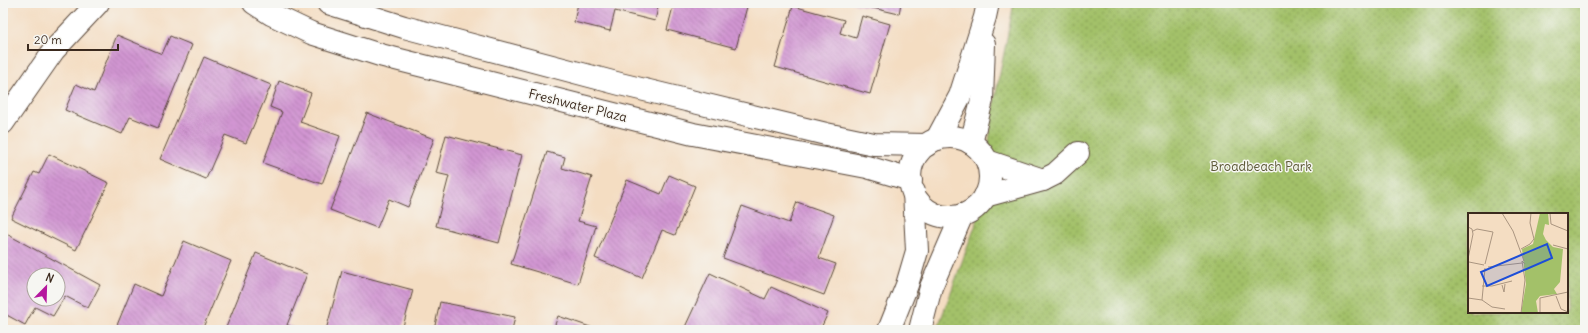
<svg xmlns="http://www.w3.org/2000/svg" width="1588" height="333" font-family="Delius,sans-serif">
	<defs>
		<pattern id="park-dots" width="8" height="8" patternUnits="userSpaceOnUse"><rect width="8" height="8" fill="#a3c169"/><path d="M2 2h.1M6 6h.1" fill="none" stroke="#869d56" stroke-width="1.8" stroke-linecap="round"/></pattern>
		<pattern id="building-back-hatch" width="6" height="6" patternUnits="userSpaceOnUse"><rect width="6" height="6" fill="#d195d2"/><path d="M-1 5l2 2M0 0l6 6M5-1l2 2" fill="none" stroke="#ab7aaa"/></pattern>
	</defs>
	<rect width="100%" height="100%" fill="#f6f6f2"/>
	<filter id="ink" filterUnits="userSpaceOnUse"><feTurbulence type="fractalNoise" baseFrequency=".025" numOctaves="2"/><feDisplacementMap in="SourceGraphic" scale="8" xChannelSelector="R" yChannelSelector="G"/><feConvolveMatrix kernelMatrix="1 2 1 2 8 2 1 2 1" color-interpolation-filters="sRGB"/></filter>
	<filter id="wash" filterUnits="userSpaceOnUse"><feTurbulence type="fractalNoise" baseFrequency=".012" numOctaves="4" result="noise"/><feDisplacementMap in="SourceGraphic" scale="16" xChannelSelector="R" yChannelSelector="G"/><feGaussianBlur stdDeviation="0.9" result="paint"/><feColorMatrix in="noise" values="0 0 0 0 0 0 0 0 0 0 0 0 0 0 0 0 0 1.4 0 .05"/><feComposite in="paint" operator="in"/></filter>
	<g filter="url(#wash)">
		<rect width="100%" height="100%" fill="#f4ddc2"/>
		<path fill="url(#park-dots)" stroke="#6f7644" fill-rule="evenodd" d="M1014,3H1585V330H937L981,210L993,108ZM1469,214H1567V312H1469Z"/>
		<g id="blocks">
			<g fill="url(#building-back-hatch)" fill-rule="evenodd">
				<polygon points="578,3 659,3 655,21 615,11 610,31 574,22"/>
				<polygon points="674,3 748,3 736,48 667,30"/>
				<polygon points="851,3 901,3 899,14"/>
				<polygon points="793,6 844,20 840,33 856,38 862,16 890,24 870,94 775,67"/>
				<polygon points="117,35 162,54 170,36 192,45 158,128 130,117 122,134 65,110 76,84 94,92"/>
				<polygon points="204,57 271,85 246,143 225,135 206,179 160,159"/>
				<polygon points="279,81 311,93 300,122 340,136 322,184 263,163 282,112 270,107"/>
				<polygon points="367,113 434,139 408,207 389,199 377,228 330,210"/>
				<polygon points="446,135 522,155 499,243 436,226 449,176 436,173"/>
				<polygon points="547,152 565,157 562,168 592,177 578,221 596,226 578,284 511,264"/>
				<polygon points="49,154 109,183 76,250 11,218 34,172 39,174"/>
				<polygon points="669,175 695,186 675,235 662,230 642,278 595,258 627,180 661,194"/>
				<polygon points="797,202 834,215 819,258 836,264 824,295 723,258 742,206 789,223"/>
				<path d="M3,232L100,285L88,308L65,296L53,316L35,307L25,325L3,313ZM34,275H58V299H34Z"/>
				<polygon points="184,241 231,261 202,330 115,330 134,284 161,296"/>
				<polygon points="256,253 307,274 287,325 299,330 225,330"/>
				<polygon points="342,271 413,290 402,330 326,330"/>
				<polygon points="710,273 765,299 771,287 828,313 820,330 801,330 796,328 795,330 693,330 685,327"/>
				<polygon points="440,302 515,317 512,330 434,330"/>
				<polygon points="558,316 599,330 553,330"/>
			</g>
		</g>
	</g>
	<g filter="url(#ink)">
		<use href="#blocks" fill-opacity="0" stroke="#574537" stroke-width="1"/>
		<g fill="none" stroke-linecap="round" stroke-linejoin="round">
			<defs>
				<g id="minor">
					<polyline points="254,3 271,14 311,33 380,55 693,134 867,167 911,180"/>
					<polyline points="328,3 404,27 620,84 826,134 874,144 927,145"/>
					<polyline points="3,123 54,50 98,3"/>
					<circle cx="950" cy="177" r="40"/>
					<polyline points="937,139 960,96 985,17 988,3"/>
					<polyline points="971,143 982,100 984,44"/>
					<polyline points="987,161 1043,180"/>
					<polyline points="985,196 1043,180 1055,174 1078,153"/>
					<polyline points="889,330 907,285 917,251 914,192"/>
					<polyline points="920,330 931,287 962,215"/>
				</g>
			</defs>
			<use href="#minor" stroke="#574537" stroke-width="24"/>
			<use href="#minor" stroke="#fff" stroke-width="22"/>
		</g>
	</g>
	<g text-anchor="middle" stroke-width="3" stroke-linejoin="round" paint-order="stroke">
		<g font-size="13" fill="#3b2a1e" stroke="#f6f6f2">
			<text transform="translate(578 105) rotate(14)" y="5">Freshwater Plaza</text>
		</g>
		<g font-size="13" fill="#5a5734" stroke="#f6f6f2">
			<text x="1261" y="171">Broadbeach Park</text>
		</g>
	</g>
	<g transform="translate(1468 213)">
		<rect width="100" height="100" fill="#f4ddc2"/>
		<path d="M72,0H80L81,12L77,11L75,21L78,27L85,34L95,36L92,69L86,76L89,81L72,83L68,88L70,100H53L58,71L54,36L65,31Z" fill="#a3c169"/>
		<path fill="none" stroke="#aa9580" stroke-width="1" d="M34,0L45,18L56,48M82,0L83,11L100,18M0,14L4,16L5,21L0,46M5,18L9,16L25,19L17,51M85,32L100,36M53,36L62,31L66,26L62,10L63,0M1,49L16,52M20,54L54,50M17,55L14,87L24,94L37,96M34,72L36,79L37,71M14,73H24L44,68M88,83L93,96L100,99M0,85L14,87M53,100L57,67L54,48L57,51M72,100V85L100,79"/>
		<path fill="#1d4ed8" fill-opacity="0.15" stroke="#1d4ed8" stroke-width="2" d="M79,31L84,45L19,73L13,59Z"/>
		<rect width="100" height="100" fill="none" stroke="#3b2a1e" stroke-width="2"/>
	</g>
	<rect width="1588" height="333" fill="none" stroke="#f6f6f2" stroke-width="16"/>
	<g transform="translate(46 287) rotate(23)"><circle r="19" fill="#f6f6f2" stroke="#aba49d"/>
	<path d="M0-3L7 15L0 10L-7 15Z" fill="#b5179e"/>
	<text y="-6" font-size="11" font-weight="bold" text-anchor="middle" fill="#3b2a1e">N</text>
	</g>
	<path d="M28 44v6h90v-6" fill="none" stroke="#3b2a1e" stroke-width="2"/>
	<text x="34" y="44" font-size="12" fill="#3b2a1e" stroke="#f6f6f2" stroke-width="3" paint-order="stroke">20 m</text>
</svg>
